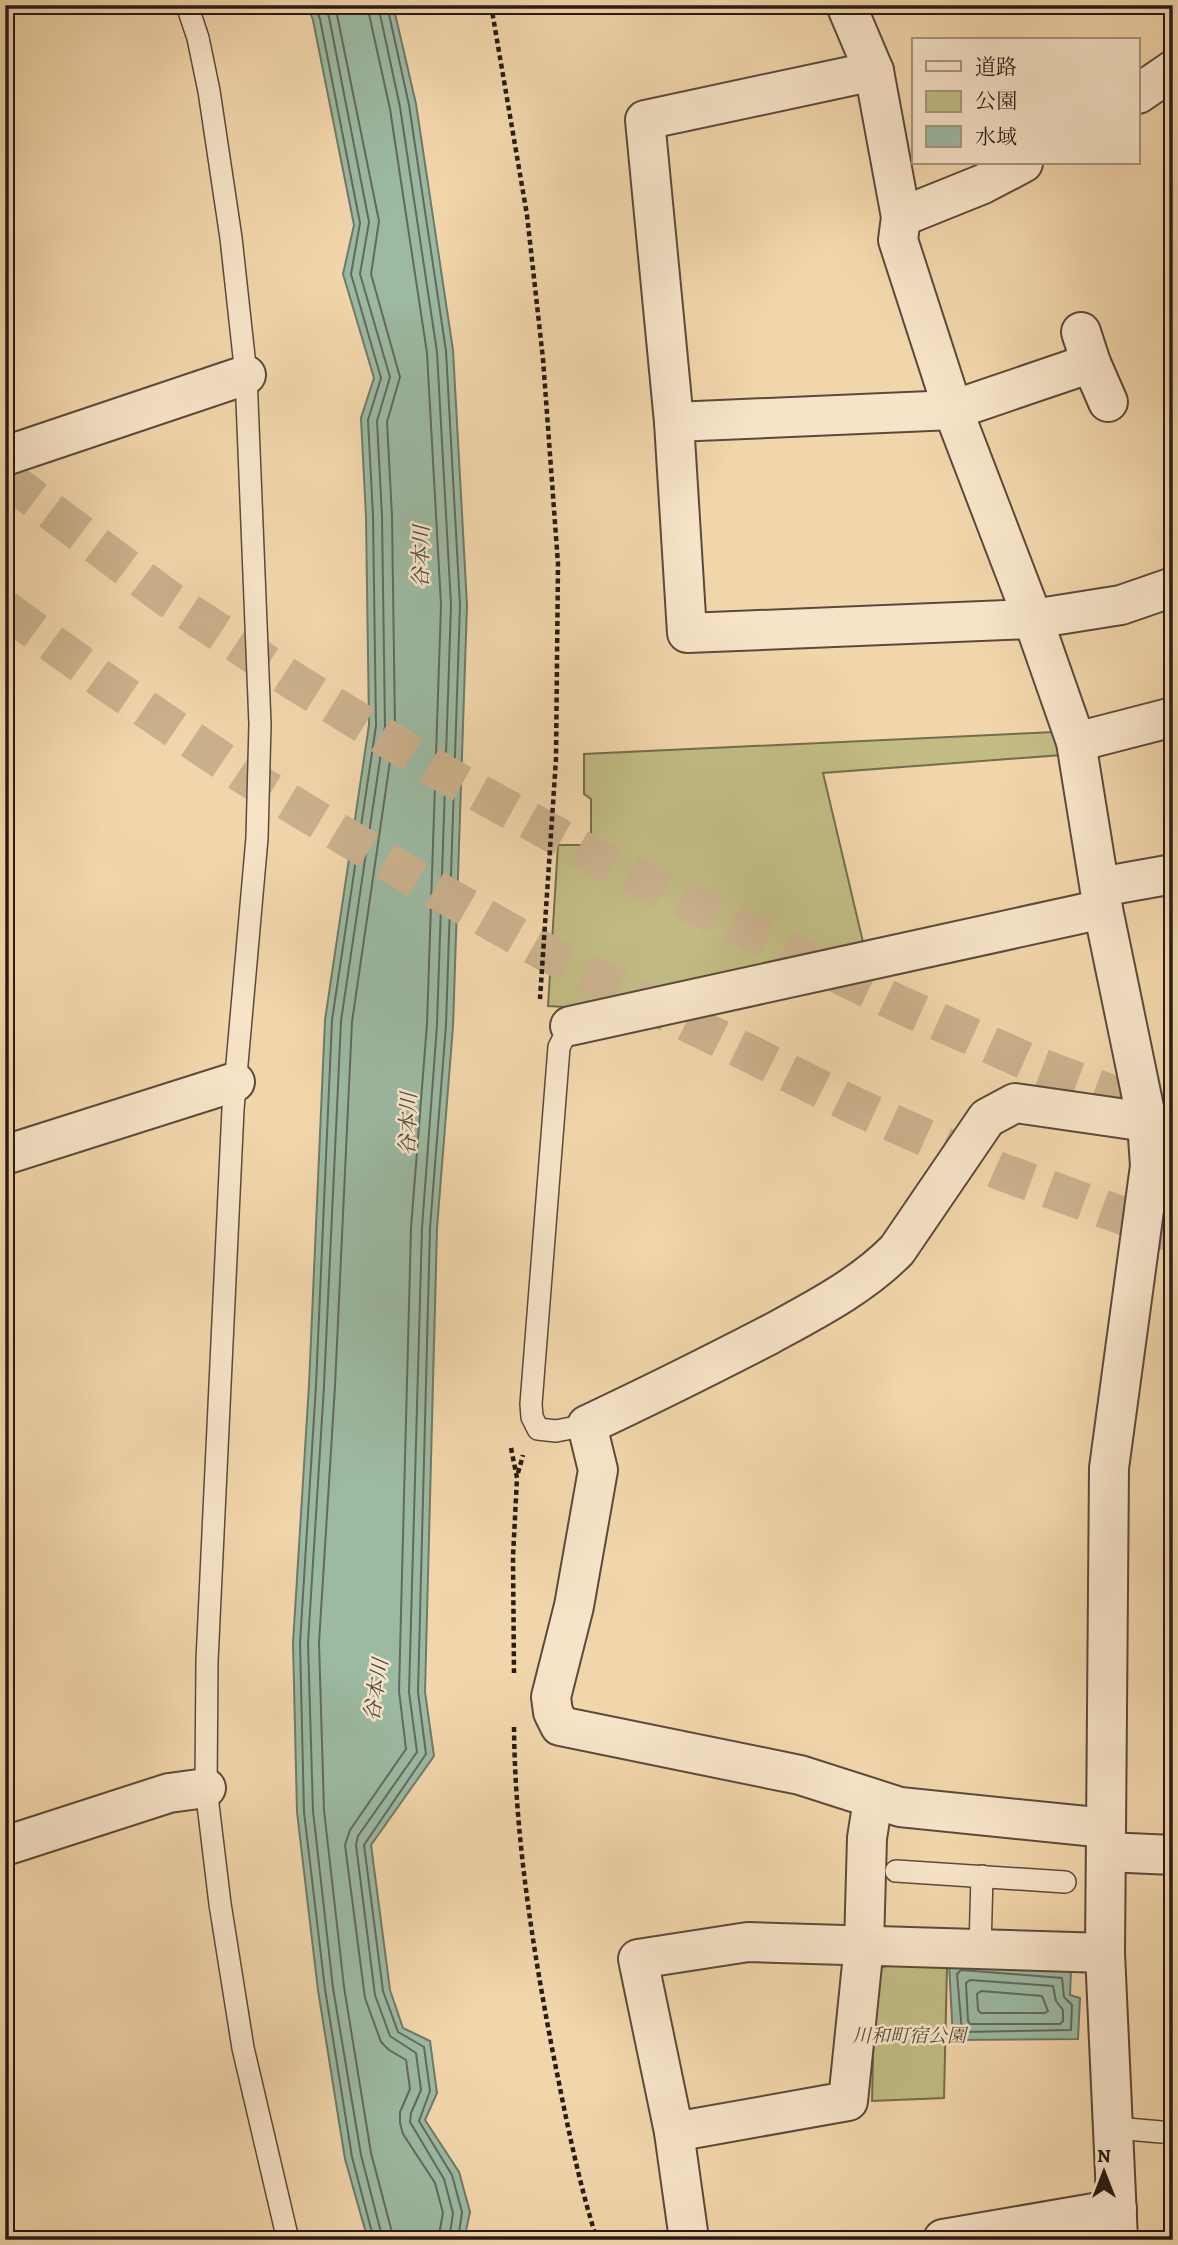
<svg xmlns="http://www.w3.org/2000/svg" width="1178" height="2245" font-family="Alegreya,'Noto Serif JP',serif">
	<rect width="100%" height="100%" fill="#f2d6ab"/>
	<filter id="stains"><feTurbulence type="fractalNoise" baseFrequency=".00286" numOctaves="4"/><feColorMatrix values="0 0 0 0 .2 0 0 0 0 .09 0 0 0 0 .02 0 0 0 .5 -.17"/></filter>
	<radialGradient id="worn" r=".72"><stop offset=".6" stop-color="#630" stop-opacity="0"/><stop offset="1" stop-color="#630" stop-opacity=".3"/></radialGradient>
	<g fill="#c2bc84" stroke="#766c4e" stroke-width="2">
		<polygon points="1055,732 1062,755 823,773 863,942 583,1008 548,1006 558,845 591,845 591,799 584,794 584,754"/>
		<polygon points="892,1963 947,1967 944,2098 872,2101 875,1971"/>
	</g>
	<g fill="#9cbaa3" stroke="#6e7a6b" stroke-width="2">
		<polygon points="307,5 393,5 416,104 453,350 467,605 453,1026 437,1228 425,1692 434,1756 371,1845 390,1990 403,2028 430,2041 437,2093 425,2120 459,2172 470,2212 464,2240 368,2240 345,2159 318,1990 297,1812 293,1643 309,1385 325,1020 369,725 366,517 361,418 374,378 343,274 354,225 313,20"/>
		<polygon points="949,1963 1071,1971 1070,1995 1080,1998 1078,2039 953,2040"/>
	</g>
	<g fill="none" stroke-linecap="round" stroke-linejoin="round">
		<g stroke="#626a5d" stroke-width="2">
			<polyline points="314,5 320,19 360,223 351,274 381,378 368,420 373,516 376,726 332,1020 316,1385 300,1643 304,1812 325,1989 352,2157 374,2240"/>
			<polyline points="324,5 329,17 369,222 360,274 390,377 377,421 382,516 385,726 341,1021 324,1386 308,1643 313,1811 333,1988 361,2155 383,2240"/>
			<polyline points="335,5 379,221 371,274 400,377 387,422 392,516 395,727 352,1022 335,1386 319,1643 324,1810 344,1987 371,2153 394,2240"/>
			<polyline points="367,5 390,109 427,353 441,605 427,1024 411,1228 399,1691 406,1749 350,1830 345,1845 365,1998 381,2042 389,2050 406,2060 410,2089 400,2112 400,2123 403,2134 435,2183 443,2213 438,2240"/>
			<polyline points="378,5 400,107 437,352 451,605 437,1025 422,1228 409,1692 417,1752 358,1836 356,1845 375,1995 390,2036 416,2053 421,2090 411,2113 410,2122 444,2179 453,2213 449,2240"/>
			<polyline points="387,5 409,105 446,351 460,605 446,1025 430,1228 418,1692 426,1754 364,1845 383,1991 398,2032 424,2047 430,2091 419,2121 452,2175 462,2212 458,2240"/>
			<polygon points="961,1970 1062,1978 1064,1997 1072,2005 1071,2030 962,2032 957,1974"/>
			<polygon points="970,1980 1053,1986 1056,2001 1063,2010 1063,2021 1060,2024 970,2024 968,2021 966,1983"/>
			<polygon points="981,1991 1042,1996 1048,2011 1045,2013 981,2013 978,2010 977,1994"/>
		</g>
		<g stroke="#cab18d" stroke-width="38" stroke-dasharray="38 19" stroke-linecap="butt">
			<polyline points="5,477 167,598 295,682 448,776 597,858 899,1004 1035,1065 1173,1117"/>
			<polyline points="5,609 101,679 245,776 401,870 545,952 855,1106 1002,1172 1173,1234"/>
		</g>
		<defs>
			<g id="service">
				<polyline points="187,5 198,38 209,91 231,238 246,375 260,724 257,838 233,1109 207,1661 206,1788 220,1904 243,2048 288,2240"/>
				<polyline points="570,1026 559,1047 531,1404 532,1417 538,1429 556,1431 587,1425"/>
				<polyline points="896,1871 1065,1882"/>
				<polyline points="980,1949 982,1876"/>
				<polyline points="1115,2128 1173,2133"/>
			</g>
			<g id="minor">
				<polyline points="846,5 874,71 901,217 898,240 953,410 1033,619 1076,742 1103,909 1147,1122 1150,1166 1109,1468 1105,1953 1118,2240"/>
				<polyline points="874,71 645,120 674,422 687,633 1033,619 1121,605 1173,587"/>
				<polyline points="1138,94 1173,70"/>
				<polyline points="901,217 983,184 1023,163"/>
				<polyline points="1081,332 1091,363 1108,402"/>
				<polyline points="674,422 953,410 1091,363"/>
				<polyline points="5,456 246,375"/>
				<polyline points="1076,742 1173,717"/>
				<polyline points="1100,887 1173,874"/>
				<polyline points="570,1026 1103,909"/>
				<polyline points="5,1155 235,1082"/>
				<path d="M1106,1828L900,1807L800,1775L560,1726L553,1712L551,1697L574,1606L598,1470L587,1425C649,1396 709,1366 769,1335C813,1311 862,1286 897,1250L987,1118L1015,1103L1147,1122"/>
				<polyline points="5,1846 169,1793 206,1788"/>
				<polyline points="1106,1852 1173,1855"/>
				<polyline points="674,2132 848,2101 864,1945 867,1838 873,1800"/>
				<polyline points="688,2232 674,2132 638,1959 748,1942 1105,1953"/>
				<polyline points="943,2239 1117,2209"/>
			</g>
		</defs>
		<use href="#service" stroke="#5b4a3c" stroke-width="24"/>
		<use href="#minor" stroke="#5b4a3c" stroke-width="42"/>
		<g stroke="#291b17" stroke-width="4.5" stroke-dasharray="5 3.5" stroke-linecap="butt">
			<polyline points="491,5 527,215 543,359 558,564 556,759 540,999"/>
			<polyline points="511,1448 517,1478 513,1557 514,1673"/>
			<polyline points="518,1473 523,1455"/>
			<path d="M514,1727C515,1835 532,1943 552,2048C565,2113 577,2177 597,2240"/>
		</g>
		<use href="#service" stroke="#f7e4c8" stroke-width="21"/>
		<use href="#minor" stroke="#f7e4c8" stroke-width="38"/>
	</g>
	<g text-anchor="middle" stroke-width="5" stroke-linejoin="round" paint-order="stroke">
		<g font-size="19" font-style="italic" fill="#574b38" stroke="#f7e4c8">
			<text x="909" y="2042">川和町宿公園</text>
		</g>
		<g font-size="21" font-style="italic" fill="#4c4b41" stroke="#f7e4c8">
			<text transform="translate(421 557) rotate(-89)" y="7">谷本川</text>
			<text transform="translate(408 1124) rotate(-88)" y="7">谷本川</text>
			<text transform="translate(376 1690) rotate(-81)" y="7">谷本川</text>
		</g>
	</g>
	<rect width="1178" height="2245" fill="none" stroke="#f2d6ab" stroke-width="28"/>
	<rect x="7" y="7" width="1164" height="2231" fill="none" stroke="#291b17" stroke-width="3.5"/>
	<rect x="14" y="14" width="1150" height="2217" fill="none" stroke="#291b17" stroke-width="2"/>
	<rect x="912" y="38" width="228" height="126" fill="#f7e4c8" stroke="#a59481" stroke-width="2"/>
	<rect x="926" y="61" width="35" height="10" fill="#f7e4c8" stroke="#a59481" stroke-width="2"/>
	<text x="975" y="74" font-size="21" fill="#291b17">道路</text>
	<rect x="926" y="91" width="35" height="21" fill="#c2bc84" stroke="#a59481" stroke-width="2"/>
	<text x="975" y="108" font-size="21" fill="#291b17">公園</text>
	<rect x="926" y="126" width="35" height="21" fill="#9cbaa3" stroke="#a59481" stroke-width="2"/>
	<text x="975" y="144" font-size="21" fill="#291b17">水域</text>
	<g transform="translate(1104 2172)" stroke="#f7e4c8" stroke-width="5" paint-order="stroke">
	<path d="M0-5L12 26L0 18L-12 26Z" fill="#291b17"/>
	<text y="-10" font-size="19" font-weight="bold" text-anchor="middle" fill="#291b17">N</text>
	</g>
	<rect width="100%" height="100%" filter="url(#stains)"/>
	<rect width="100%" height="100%" fill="url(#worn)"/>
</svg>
